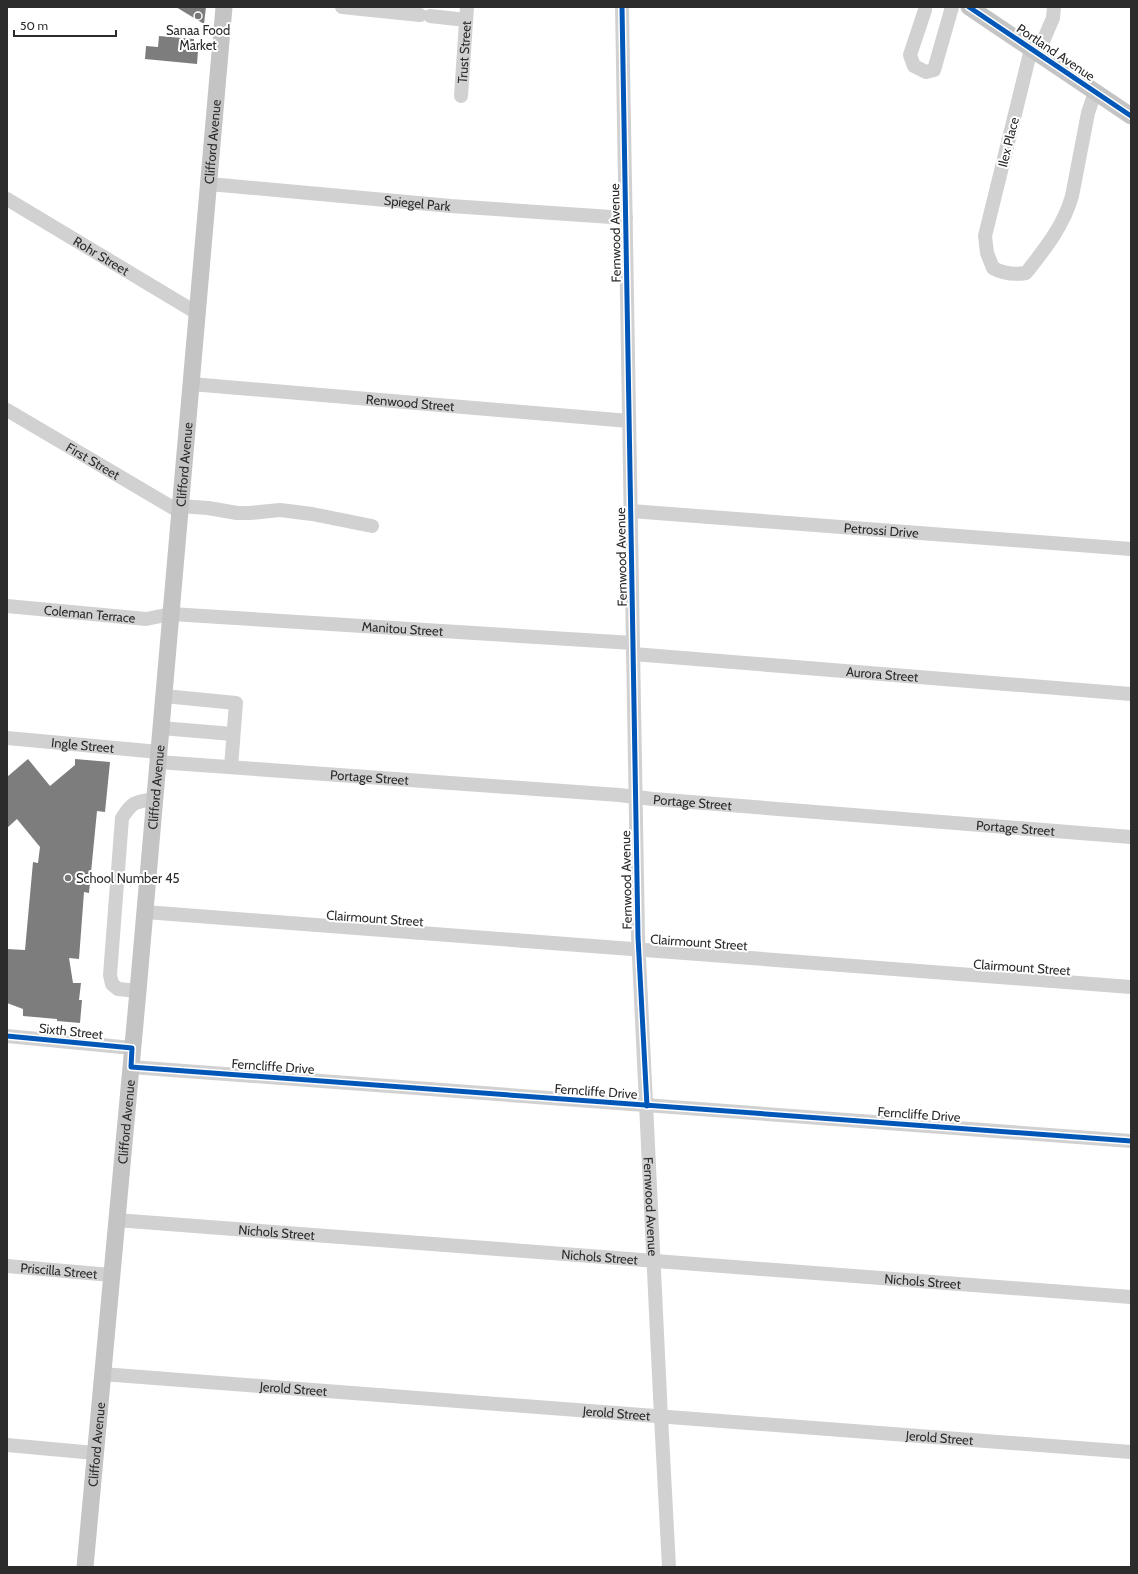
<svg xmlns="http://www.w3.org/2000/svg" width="1138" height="1574" font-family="Cabin,sans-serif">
	<rect width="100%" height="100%" fill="#fff"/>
	<g fill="#7d7d7d">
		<polygon points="176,7 206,7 204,24"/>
		<polygon points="159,36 194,39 193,51 198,51 197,64 145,59 146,46 158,47"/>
		<polygon points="28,759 50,786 75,765 75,759 110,762 105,812 97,811 89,893 84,892 79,959 69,958 73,983 81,983 79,1000 82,1000 80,1023 57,1021 57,1019 23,1016 23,1009 7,1003 7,949 25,950 33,862 38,863 40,847 17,819 7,828 7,777"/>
	</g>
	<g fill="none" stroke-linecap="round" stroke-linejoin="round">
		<g stroke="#d1d1d1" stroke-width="14">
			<polyline points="342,7 420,15"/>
			<path id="s1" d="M622,7L638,937L661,1417L669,1567"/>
			<polyline points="925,10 910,55 914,66 926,72 934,70 952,7"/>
			<polyline points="430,16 466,20"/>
			<path d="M1031,49L985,236L987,253L993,268C1004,274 1014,275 1026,273C1045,249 1064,225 1072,196L1088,113L1095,92"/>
			<polyline points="1038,53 1053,18 1054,7"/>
			<path id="s2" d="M461,96L467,7"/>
			<path id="s3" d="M209,184L451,206L626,218"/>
			<path id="s4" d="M7,199L197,313"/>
			<path id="s5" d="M191,384L629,421"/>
			<path id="s6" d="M7,410L180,512"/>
			<polyline points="180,506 208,508 237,513 250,513 280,510 312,514 372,526"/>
			<path id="s7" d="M631,511L1131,549"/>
			<path id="s8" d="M7,606L146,619L171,614L633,643"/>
			<path id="s9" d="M633,654L1131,694"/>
			<polyline points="164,696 236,703 231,767"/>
			<polyline points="161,728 233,734"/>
			<path id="s10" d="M7,738L159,752"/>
			<path id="s11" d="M158,762L619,795L653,799L1131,837"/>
			<polyline points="145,912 1131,987"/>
			<path d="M138,991L118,989L112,984L110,975L122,818C133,801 135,802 155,799"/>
			<polyline points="7,1036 132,1048"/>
			<polyline points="131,1067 1131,1141"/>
			<path id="s12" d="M116,1220L1131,1297"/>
			<path id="s13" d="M7,1266L111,1275"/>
			<path id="s14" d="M102,1374L1131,1452"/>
			<polyline points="7,1445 95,1453"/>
		</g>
		<g stroke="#c4c4c4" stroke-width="17">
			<polyline points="969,7 1131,116"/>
			<path id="s15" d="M85,1567L138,991L224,7"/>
		</g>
		<defs>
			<g id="cycleway">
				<polyline points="622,7 638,937 647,1106"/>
				<polyline points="969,7 1131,116"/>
				<polyline points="7,1036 132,1048 131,1067 1131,1141"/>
			</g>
		</defs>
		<use href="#cycleway" stroke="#fff" stroke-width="8"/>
		<use href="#cycleway" stroke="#0057b8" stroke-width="5"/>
	</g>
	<g fill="#767676" stroke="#fff" stroke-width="1.5">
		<circle cx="198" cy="16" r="4"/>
		<circle cx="68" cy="878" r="4"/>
	</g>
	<g text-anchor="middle" stroke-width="4" stroke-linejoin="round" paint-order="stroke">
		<g font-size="13" fill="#2c2c2c" stroke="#fff">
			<text x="198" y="35">Sanaa Food<tspan x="198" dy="15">Market</tspan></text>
			<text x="76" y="883" text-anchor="start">School Number 45</text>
		</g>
		<g font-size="13" fill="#2c2c2c" stroke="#fff">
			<text dy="5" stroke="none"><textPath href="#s2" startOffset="44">Trust Street</textPath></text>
			<text transform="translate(1056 52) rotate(34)" y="5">Portland Avenue</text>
			<text dy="5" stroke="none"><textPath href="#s15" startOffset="1431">Clifford Avenue</textPath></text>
			<text transform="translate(1008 142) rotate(-76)" y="5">Ilex Place</text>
			<text dy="5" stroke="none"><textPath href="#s3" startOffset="209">Spiegel Park</textPath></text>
			<text transform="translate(615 233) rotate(-91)" y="5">Fernwood Avenue</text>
			<text dy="5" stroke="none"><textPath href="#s4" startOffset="110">Rohr Street</textPath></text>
			<text dy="5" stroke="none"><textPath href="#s5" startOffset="220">Renwood Street</textPath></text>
			<text dy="5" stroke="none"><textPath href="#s6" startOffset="100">First Street</textPath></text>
			<text dy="5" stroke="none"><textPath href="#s15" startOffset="1107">Clifford Avenue</textPath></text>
			<text dy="5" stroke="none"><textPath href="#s7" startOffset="251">Petrossi Drive</textPath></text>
			<text transform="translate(621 557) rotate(-91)" y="5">Fernwood Avenue</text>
			<text dy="5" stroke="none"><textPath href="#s8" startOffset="83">Coleman Terrace</textPath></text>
			<text dy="5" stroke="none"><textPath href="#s8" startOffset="397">Manitou Street</textPath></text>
			<text dy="5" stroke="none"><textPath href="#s9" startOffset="250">Aurora Street</textPath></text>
			<text dy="5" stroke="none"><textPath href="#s10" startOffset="76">Ingle Street</textPath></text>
			<text dy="5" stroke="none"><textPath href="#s11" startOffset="212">Portage Street</textPath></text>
			<text dy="5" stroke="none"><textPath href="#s15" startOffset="783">Clifford Avenue</textPath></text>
			<text dy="5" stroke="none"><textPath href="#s11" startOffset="536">Portage Street</textPath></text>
			<text dy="5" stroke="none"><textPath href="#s11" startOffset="860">Portage Street</textPath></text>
			<text transform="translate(626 880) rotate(-91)" y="5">Fernwood Avenue</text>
			<text transform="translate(375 918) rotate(4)" y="5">Clairmount Street</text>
			<text transform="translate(699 942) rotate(4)" y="5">Clairmount Street</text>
			<text transform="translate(1022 967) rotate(4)" y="5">Clairmount Street</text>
			<text transform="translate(71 1031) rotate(6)" y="5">Sixth Street</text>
			<text transform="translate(273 1066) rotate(4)" y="5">Ferncliffe Drive</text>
			<text transform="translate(596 1091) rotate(4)" y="5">Ferncliffe Drive</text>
			<text transform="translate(919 1114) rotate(4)" y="5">Ferncliffe Drive</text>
			<text dy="5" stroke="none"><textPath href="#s15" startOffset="447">Clifford Avenue</textPath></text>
			<text dy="5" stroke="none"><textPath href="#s1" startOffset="1200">Fernwood Avenue</textPath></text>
			<text dy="5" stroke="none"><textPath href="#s12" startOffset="161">Nichols Street</textPath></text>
			<text dy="5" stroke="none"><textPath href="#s12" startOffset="485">Nichols Street</textPath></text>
			<text dy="5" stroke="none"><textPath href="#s13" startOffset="52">Priscilla Street</textPath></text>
			<text dy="5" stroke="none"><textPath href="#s12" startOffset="809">Nichols Street</textPath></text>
			<text dy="5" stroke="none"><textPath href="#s14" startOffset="192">Jerold Street</textPath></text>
			<text dy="5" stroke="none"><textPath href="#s14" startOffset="516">Jerold Street</textPath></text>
			<text dy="5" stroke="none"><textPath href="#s14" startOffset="840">Jerold Street</textPath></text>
			<text dy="5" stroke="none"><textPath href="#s15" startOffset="123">Clifford Avenue</textPath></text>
		</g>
	</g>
	<rect width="1138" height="1574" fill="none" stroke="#2c2c2c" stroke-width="16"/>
	<path d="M14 30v6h102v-6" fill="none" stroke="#2c2c2c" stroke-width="2"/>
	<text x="20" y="30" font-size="12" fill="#2c2c2c" stroke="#ffffff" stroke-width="3" paint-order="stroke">50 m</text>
</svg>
